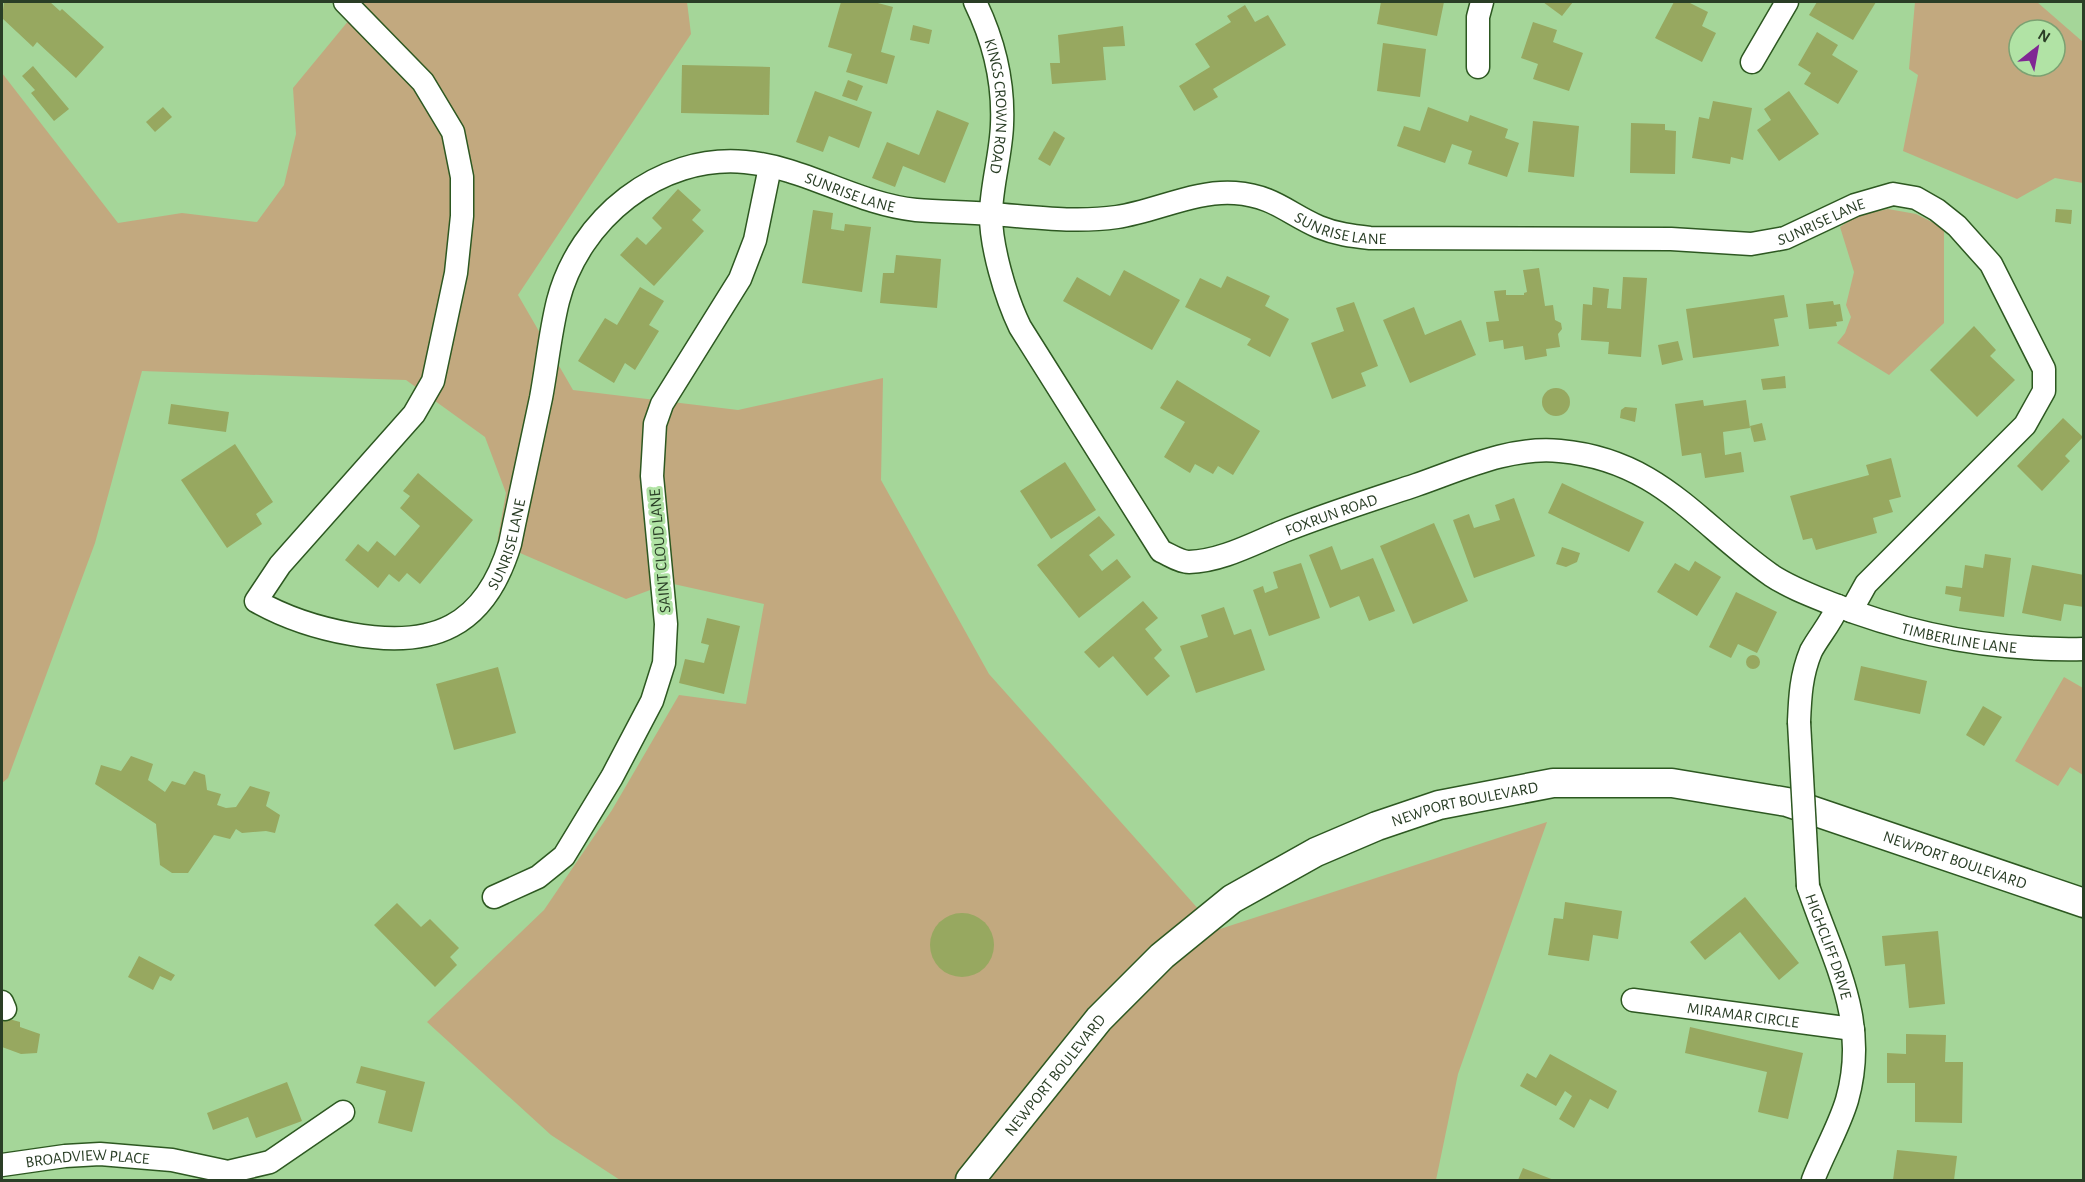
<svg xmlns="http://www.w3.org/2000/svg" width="2085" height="1182" font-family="'Alegreya Sans',sans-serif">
	<rect width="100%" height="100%" fill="#a5d699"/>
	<g fill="#c2a97f" fill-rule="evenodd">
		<polygon points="356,2 687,2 691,34 518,295 573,390 738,410 883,378 881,480 989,674 1217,930 1547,822 1458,1074 1436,1180 620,1180 551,1135 427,1022 544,910 612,810 679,695 746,704 764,604 669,583 626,599 497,543 506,493 485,437 406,380 142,371 95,543 8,778 2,783 2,73 118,223 182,213 257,222 284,185 296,134 293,88 354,14"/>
		<path d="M1915,2H2037L2083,42V183L2055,178L2017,199L1903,151L1918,75L1909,69ZM2019,30H2055V66H2019Z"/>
		<polygon points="1888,209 1916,214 1944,228 1944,323 1889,375 1837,343 1845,333 1851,317 1846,305 1854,272 1840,227 1856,216"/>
		<polygon points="2064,677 2083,688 2083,775 2070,767 2058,786 2015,761"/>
	</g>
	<g fill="#97a860">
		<polygon points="4,2 50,2 60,11 62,9 104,47 76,78 37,42 33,47 2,18"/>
		<polygon points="841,2 874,2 893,7 881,52 895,56 887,84 846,72 852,54 828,47"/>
		<polygon points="1381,2 1444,2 1437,36 1377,24"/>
		<polygon points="1543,2 1573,2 1562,16"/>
		<polygon points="1674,2 1688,2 1708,12 1702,26 1716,33 1702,62 1655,38"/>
		<polygon points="1817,2 1876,2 1853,40 1809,15"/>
		<polygon points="1245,5 1255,22 1268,15 1286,45 1213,89 1218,97 1194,111 1179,86 1210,67 1195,44 1231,22 1227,16"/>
		<polygon points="1533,22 1557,30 1553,42 1583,53 1569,91 1533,79 1538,64 1521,58"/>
		<polygon points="913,25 932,30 929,44 910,40"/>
		<polygon points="1123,26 1125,46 1103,47 1106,80 1052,84 1050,63 1060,63 1058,35"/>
		<polygon points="1817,32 1838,45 1832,55 1858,71 1838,104 1804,84 1811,73 1798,65"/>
		<polygon points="1383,43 1426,49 1420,97 1377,91"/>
		<polygon points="682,65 770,67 769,115 681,113"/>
		<polygon points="33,66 69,109 54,121 31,93 35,90 22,76"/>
		<polygon points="848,80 863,86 857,101 842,96"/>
		<polygon points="815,91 872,112 859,148 829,136 823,152 796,142"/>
		<polygon points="1789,91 1819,134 1779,161 1757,130 1771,120 1764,109"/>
		<polygon points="1713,101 1752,108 1743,160 1731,157 1730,164 1692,158 1699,117 1709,119"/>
		<polygon points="163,107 172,117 155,132 146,122"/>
		<polygon points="1428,107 1468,122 1470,115 1508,129 1505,138 1519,143 1507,177 1468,164 1472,151 1452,144 1445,163 1397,146 1404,126 1420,131"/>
		<polygon points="937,110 969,123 945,183 903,166 895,187 872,178 887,142 919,155"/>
		<polygon points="1533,121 1579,126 1574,177 1528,172"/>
		<polygon points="1631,123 1665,124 1665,130 1676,131 1675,174 1630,173"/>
		<polygon points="1054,131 1065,138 1050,166 1038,159"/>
		<polygon points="678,189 701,210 692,220 704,231 654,286 620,255 637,237 646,245 662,228 652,218"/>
		<polygon points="2056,209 2072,210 2071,224 2055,222"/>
		<polygon points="813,210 833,213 831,229 844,231 845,224 871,227 862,292 802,283"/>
		<polygon points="896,255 941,259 937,308 880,303 883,273 894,273"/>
		<polygon points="1539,268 1545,306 1553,305 1555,320 1561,323 1562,329 1558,334 1560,347 1546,349 1547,356 1525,360 1523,346 1504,349 1503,340 1489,342 1486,322 1499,321 1494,291 1506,290 1506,295 1524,295 1524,293 1527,292 1523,270"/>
		<polygon points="1124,270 1180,300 1152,350 1063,301 1077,277 1110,296"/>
		<polygon points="1227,276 1270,296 1265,306 1289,319 1270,357 1247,345 1251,339 1185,307 1200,278 1221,288"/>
		<polygon points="1623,277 1647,278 1641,357 1608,354 1609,342 1581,340 1583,304 1592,305 1593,287 1609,289 1607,308 1621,309"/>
		<polygon points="640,287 664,301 649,325 659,331 635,370 625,363 614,383 578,361 605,318 617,325"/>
		<polygon points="1784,295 1788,317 1774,319 1779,346 1693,358 1686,309"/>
		<polygon points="1833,301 1834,305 1840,304 1843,321 1836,322 1837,326 1809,329 1806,304"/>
		<polygon points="1354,302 1378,366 1361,373 1366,386 1332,399 1311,343 1344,331 1336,308"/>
		<polygon points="1414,307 1425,335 1461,320 1476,355 1410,383 1383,320"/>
		<polygon points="1974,326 1996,350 1990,356 2015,380 1977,417 1930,370"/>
		<polygon points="1678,341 1683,360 1662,365 1658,345"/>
		<polygon points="1785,376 1786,388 1763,390 1761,379"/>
		<polygon points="1177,380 1260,431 1233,475 1218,466 1213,474 1195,464 1190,473 1164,457 1185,422 1160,408"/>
		<circle cx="1556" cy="402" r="14"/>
		<polygon points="1703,400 1704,406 1746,400 1750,428 1723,432 1725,455 1741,452 1744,472 1705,478 1701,453 1682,456 1675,404"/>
		<polygon points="171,404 229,412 226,432 168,424"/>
		<polygon points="1625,407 1637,408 1635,422 1620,418 1621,410"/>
		<polygon points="2063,418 2083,437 2065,456 2070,461 2042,491 2017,466"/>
		<polygon points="1762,423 1766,440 1754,442 1750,426"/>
		<polygon points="235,444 273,502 256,514 262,524 227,548 181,480"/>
		<polygon points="1891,458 1901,497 1889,500 1893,512 1873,518 1877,533 1816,550 1812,538 1803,540 1790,496 1869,475 1866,465"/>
		<polygon points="1065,462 1096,510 1051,539 1020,491"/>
		<polygon points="418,473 473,520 420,584 407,573 399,582 389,574 378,588 345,560 358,544 368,552 377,541 395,556 420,526 400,508 410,496 403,491"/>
		<polygon points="1562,483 1644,522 1629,552 1548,513"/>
		<polygon points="1514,498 1535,556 1474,578 1453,520 1469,514 1474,528 1500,520 1495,505"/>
		<polygon points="1099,516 1115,535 1089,555 1102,571 1117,559 1131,577 1079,618 1037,565"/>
		<polygon points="1434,523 1468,601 1413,624 1380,546"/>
		<polygon points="1332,546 1341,570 1373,558 1395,611 1369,621 1359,596 1330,608 1309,555"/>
		<polygon points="1562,547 1580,553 1577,562 1566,567 1556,564"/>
		<polygon points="1985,554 2011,558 2004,617 1959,611 1961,597 1945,594 1946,586 1962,588 1965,565 1983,568"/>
		<polygon points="1695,561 1721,577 1697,616 1657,592 1675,563 1689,571"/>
		<polygon points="1301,563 1320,618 1269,636 1253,590 1263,586 1265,593 1278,588 1273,572"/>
		<polygon points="2032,565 2084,575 2084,607 2064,604 2061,621 2022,613"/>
		<polygon points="1736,592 1777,612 1757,653 1738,644 1731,658 1709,647"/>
		<polygon points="1143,601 1158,618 1145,629 1162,650 1154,658 1170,676 1147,696 1113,656 1099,668 1084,652"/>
		<polygon points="1224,607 1234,635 1251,629 1265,670 1196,693 1180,646 1208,637 1201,615"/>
		<polygon points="707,618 740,626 724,694 679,683 685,659 704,663 709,645 701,643"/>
		<circle cx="1753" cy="662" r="7"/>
		<polygon points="1861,666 1927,681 1920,714 1854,700"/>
		<polygon points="498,667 516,733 454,750 436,684"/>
		<polygon points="1983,706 2002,717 1984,746 1966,735"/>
		<polygon points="131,756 153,764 148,780 165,792 172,781 185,785 194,771 205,775 207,790 221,794 217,805 226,808 236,807 250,786 270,792 266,806 280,815 275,833 266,831 242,833 236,829 230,839 214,835 188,873 172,873 160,865 156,824 95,784 101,765 121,771"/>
		<polygon points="1745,897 1799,963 1779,980 1740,932 1705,960 1690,942"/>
		<polygon points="1565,902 1622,911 1618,939 1593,935 1589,961 1548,955 1554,918 1563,919"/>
		<polygon points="397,903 421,927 430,919 459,948 450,957 457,965 435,987 374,925"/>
		<circle cx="962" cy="945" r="32"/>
		<polygon points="1938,931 1945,1004 1909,1008 1905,964 1885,966 1882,936"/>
		<polygon points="139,956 175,975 171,981 160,976 153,990 128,977"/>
		<polygon points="2,1017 20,1022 20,1027 40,1034 37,1053 21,1054 2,1047"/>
		<polygon points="1690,1027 1803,1053 1788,1119 1758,1112 1767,1072 1685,1053"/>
		<polygon points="1906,1034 1946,1035 1945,1062 1963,1062 1962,1123 1915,1122 1915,1083 1887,1083 1887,1053 1906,1054"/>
		<polygon points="1550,1054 1617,1091 1608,1109 1590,1099 1574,1128 1559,1119 1572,1096 1565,1091 1556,1106 1520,1086 1527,1073 1536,1078"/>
		<polygon points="361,1066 425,1082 412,1132 378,1123 386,1091 356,1083"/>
		<polygon points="287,1082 302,1121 256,1138 248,1117 213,1130 207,1113"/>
		<polygon points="1897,1150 1957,1156 1954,1180 1893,1180"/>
		<polygon points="1523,1168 1554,1180 1518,1180"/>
	</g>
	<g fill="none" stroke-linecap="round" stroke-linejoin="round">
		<defs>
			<g id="minor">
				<path id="s1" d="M345,2L423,82L453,132L462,177V216L456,273L433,381L414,414L280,565L256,601C286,618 317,628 351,634C433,649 485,627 510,544C520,495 531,446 541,398C547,366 550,333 558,301C579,219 659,154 745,162C805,167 856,204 916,210C941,212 966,212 991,214C1033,217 1075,223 1117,217C1156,211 1196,190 1235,193C1274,196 1287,213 1319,227C1336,234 1352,236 1370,238L1671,239L1751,244L1785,238L1855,205L1893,194L1916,198L1937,210L1957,226L1991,264L2044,369V391L2025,425L1866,584L1851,611"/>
				<path id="s2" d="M975,2C994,41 1004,81 1002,125C1001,154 992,183 991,212C990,245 1006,298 1020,327L1161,551C1170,555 1180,562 1189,562C1222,561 1254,543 1284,531C1327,514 1371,500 1416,485C1462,469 1510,446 1560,451C1659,460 1697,523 1771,575C1789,587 1810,595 1830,603C1910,635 1996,651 2084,649"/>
				<polyline points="1752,62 1787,2"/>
				<polyline points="1478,67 1478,17 1482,2"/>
				<path d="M1799,722C1800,697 1801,675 1811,651C1819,636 1831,623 1838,606"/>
				<path id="s3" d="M1808,886C1832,959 1870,1019 1847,1100C1839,1127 1823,1154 1813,1180"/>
				<polyline points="494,897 538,877 564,856 612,777 652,701 664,663 666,624 652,476 655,424 662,404 740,279 755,240 770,167"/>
				<path id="s4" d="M1633,1000L1853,1029"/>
				<polyline points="2,1002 5,1009"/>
				<path id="s5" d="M2,1165L65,1156L100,1154L172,1160L228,1172L270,1162L343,1112"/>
			</g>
			<g id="major">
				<path id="s6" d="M970,1180L1099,1019L1162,956L1232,899L1316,852L1377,826L1439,805L1553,783H1672L1787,802L2084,903"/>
			</g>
		</defs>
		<use href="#minor" stroke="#2d5821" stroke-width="25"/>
		<use href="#major" stroke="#2d5821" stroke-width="31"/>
		<use href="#minor" stroke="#fff" stroke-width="22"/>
		<use href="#major" stroke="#fff" stroke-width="28"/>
		<defs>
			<polyline id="minor-bridge" points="1799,722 1808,886"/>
		</defs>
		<use href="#minor-bridge" stroke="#2d5821" stroke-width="25" stroke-linecap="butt"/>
		<use href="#minor-bridge" stroke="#fff" stroke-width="22"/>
	</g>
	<g text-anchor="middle" stroke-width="6" stroke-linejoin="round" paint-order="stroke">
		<g font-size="16" fill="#2a3e26" stroke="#b1e3a5">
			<text dy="6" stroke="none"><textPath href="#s2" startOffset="108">KINGS CROWN ROAD</textPath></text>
			<text dy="6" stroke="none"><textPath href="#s1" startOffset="1623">SUNRISE LANE</textPath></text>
			<text dy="6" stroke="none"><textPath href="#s1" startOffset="2613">SUNRISE LANE</textPath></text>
			<text dy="6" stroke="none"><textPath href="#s1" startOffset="2127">SUNRISE LANE</textPath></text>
			<text dy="6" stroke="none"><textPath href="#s2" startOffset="780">FOXRUN ROAD</textPath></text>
			<text dy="6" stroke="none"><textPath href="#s1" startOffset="1012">SUNRISE LANE</textPath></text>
			<text transform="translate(659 551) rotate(-95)" y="6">SAINT CLOUD LANE</text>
			<text dy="6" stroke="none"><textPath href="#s2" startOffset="1468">TIMBERLINE LANE</textPath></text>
			<text dy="6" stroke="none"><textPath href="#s6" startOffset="639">NEWPORT BOULEVARD</textPath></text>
			<text dy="6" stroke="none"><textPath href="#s6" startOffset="1143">NEWPORT BOULEVARD</textPath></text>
			<text dy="6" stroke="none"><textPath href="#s3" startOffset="64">HIGHCLIFF DRIVE</textPath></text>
			<text dy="6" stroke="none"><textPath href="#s4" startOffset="111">MIRAMAR CIRCLE</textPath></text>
			<text dy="6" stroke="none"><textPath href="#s6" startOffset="135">NEWPORT BOULEVARD</textPath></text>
			<text dy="6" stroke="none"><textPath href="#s5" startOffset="86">BROADVIEW PLACE</textPath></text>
		</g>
	</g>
	<rect width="2085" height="1182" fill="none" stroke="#2a3e26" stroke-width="6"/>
	<g transform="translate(2037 48) rotate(31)"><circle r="28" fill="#b1e3a5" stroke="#7ba172" stroke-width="1.5"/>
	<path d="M0-4.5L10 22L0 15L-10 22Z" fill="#802794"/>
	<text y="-9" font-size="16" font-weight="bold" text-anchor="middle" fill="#2a3e26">N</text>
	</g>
</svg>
